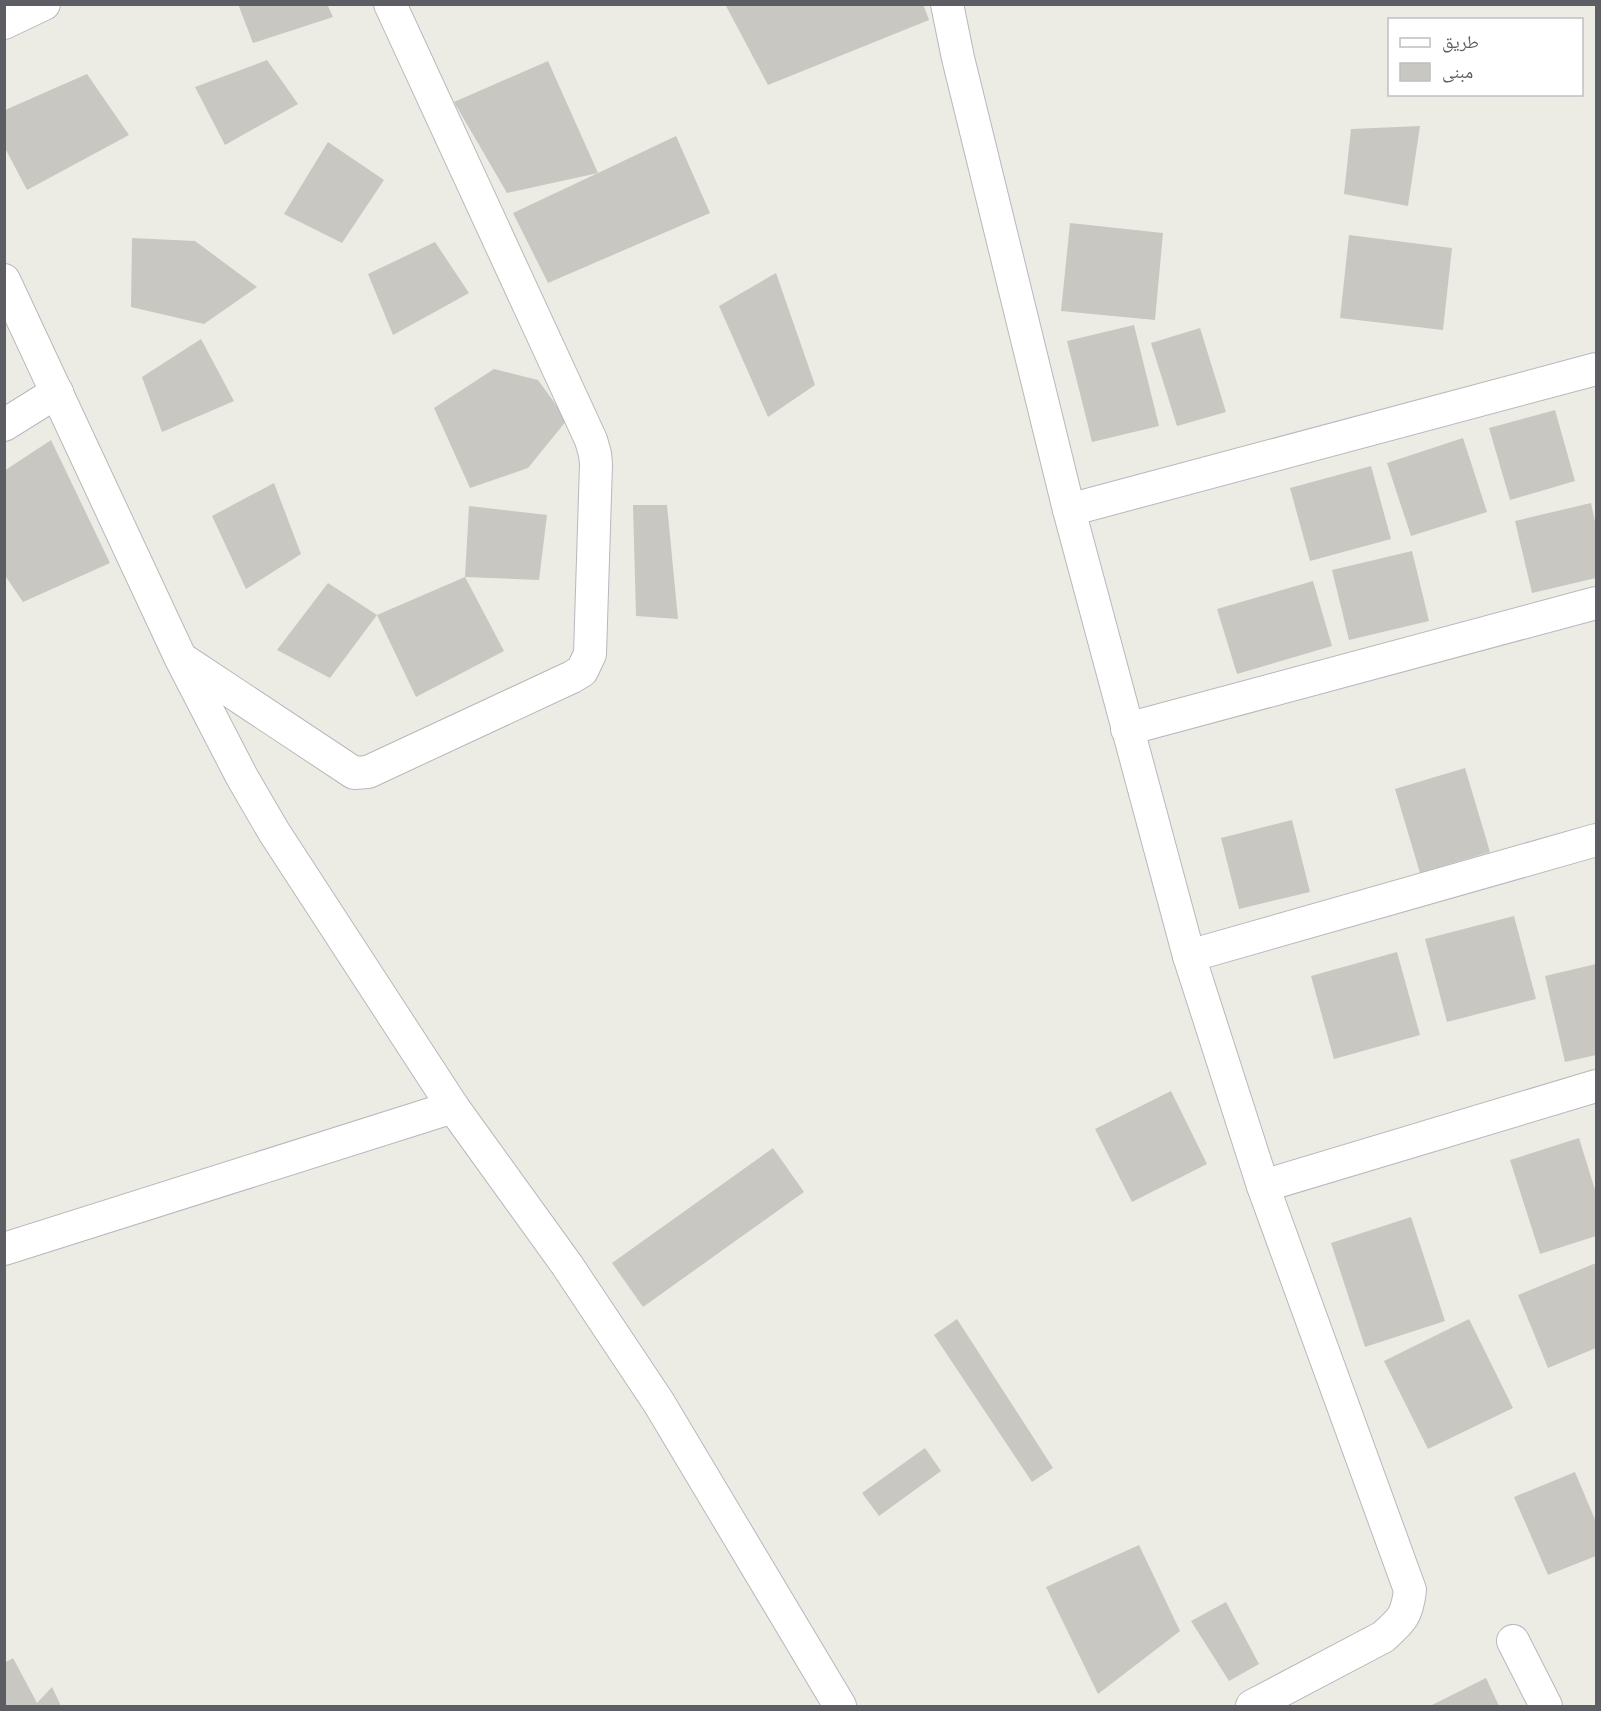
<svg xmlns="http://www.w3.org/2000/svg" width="1601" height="1711" font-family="'Titillium Web','Noto Naskh Arabic',sans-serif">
	<rect width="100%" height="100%" fill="#edece4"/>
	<g fill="#c8c7c1">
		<polygon points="238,4 327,4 333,17 253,43"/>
		<polygon points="725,4 923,4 929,20 768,85"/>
		<polygon points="267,60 298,104 225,145 195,87"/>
		<polygon points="548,61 598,173 676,136 710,213 548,283 513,213 598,173 507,193 454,102"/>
		<polygon points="87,74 129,135 27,190 5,148 5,110"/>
		<polygon points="1420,126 1408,206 1344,194 1351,129"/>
		<polygon points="328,142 384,180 342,243 284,214"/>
		<polygon points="1070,223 1163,233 1155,320 1061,311"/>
		<polygon points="1349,235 1452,248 1443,330 1340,318"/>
		<polygon points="132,238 195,241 257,287 204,324 131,307"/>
		<polygon points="435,242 469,293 393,335 368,274"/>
		<polygon points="776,273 815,385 768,417 719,306"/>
		<polygon points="1134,325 1159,426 1092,442 1067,341"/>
		<polygon points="1200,328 1226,412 1177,426 1151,343"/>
		<polygon points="201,339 234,401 162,432 142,377"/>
		<polygon points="494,369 538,380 567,420 528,468 470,488 434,408"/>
		<polygon points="1555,410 1575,481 1510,500 1489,428"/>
		<polygon points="1463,438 1487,512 1411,536 1387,463"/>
		<polygon points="51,440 110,563 23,602 4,574 4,471"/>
		<polygon points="1371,466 1391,539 1310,561 1290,488"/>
		<polygon points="274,483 301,554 246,589 212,516"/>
		<polygon points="1591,503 1596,526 1596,578 1532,593 1515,521"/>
		<polygon points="633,505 667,505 678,619 636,616"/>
		<polygon points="469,506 547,515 539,580 465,577"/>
		<polygon points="1412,551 1429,621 1349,640 1332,570"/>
		<polygon points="465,577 504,651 416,697 377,615 330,678 277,650 328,583 377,615"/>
		<polygon points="1313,581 1332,646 1237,674 1217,609"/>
		<polygon points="1465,768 1490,852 1420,873 1395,789"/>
		<polygon points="1292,820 1310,892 1239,909 1221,838"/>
		<polygon points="1514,916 1536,999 1447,1022 1425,939"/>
		<polygon points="1397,952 1420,1035 1334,1059 1311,976"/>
		<polygon points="1596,964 1596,1055 1565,1062 1545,976"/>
		<polygon points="1171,1091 1207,1164 1132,1202 1095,1129"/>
		<polygon points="1579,1138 1596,1193 1596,1236 1540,1254 1510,1160"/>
		<polygon points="773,1148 804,1192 643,1307 612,1263"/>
		<polygon points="1411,1217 1445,1321 1365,1347 1331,1243"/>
		<polygon points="1596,1263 1596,1348 1548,1368 1518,1295"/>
		<polygon points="957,1319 1053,1468 1032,1482 934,1335"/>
		<polygon points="1469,1319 1513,1408 1428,1449 1384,1361"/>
		<polygon points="925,1448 941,1471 879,1516 862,1493"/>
		<polygon points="1575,1472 1596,1522 1596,1556 1548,1575 1514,1497"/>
		<polygon points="1139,1545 1180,1631 1098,1694 1046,1587"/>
		<polygon points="1226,1602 1259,1664 1229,1681 1191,1621"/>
		<polygon points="13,1658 37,1703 52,1687 61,1706 4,1706 4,1663"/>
		<polygon points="1486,1678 1499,1706 1430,1706"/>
	</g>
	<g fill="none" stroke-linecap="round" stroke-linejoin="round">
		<defs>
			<g id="minor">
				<path d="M947,4L958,58L1069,510L1189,956L1263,1186L1410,1590C1407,1616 1402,1620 1383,1637L1252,1706"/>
				<polyline points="4,23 44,4"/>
				<polyline points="4,280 181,659 242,777 274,832 453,1107 567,1265 659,1403 840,1706"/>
				<polyline points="4,425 57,392"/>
				<polyline points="1069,510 1596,369"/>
				<polyline points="182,659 354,773 368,772 572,677 582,671 590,654 596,464 595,454 591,440 390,4"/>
				<polyline points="1127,729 1596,603"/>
				<polyline points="1189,956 1596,840"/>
				<polyline points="1263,1186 1596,1086"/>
				<polyline points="4,1249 453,1107"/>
				<polyline points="1513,1641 1546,1706"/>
			</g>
		</defs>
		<use href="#minor" stroke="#b6b8bc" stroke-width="34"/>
		<use href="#minor" stroke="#fff" stroke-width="32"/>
	</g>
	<rect width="1601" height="1711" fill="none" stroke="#5c5e63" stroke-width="12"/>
	<rect x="1388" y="18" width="195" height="78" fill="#ffffff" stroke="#bebfc1" stroke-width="1.5"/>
	<rect x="1400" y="38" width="30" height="9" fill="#ffffff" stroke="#bebfc1" stroke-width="1.5"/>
	<text x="1442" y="48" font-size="18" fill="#5c5e63">طريق</text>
	<rect x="1400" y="63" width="30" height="18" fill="#c8c7c1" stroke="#bebfc1" stroke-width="1.5"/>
	<text x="1442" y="78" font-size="18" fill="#5c5e63">مبنى</text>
</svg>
